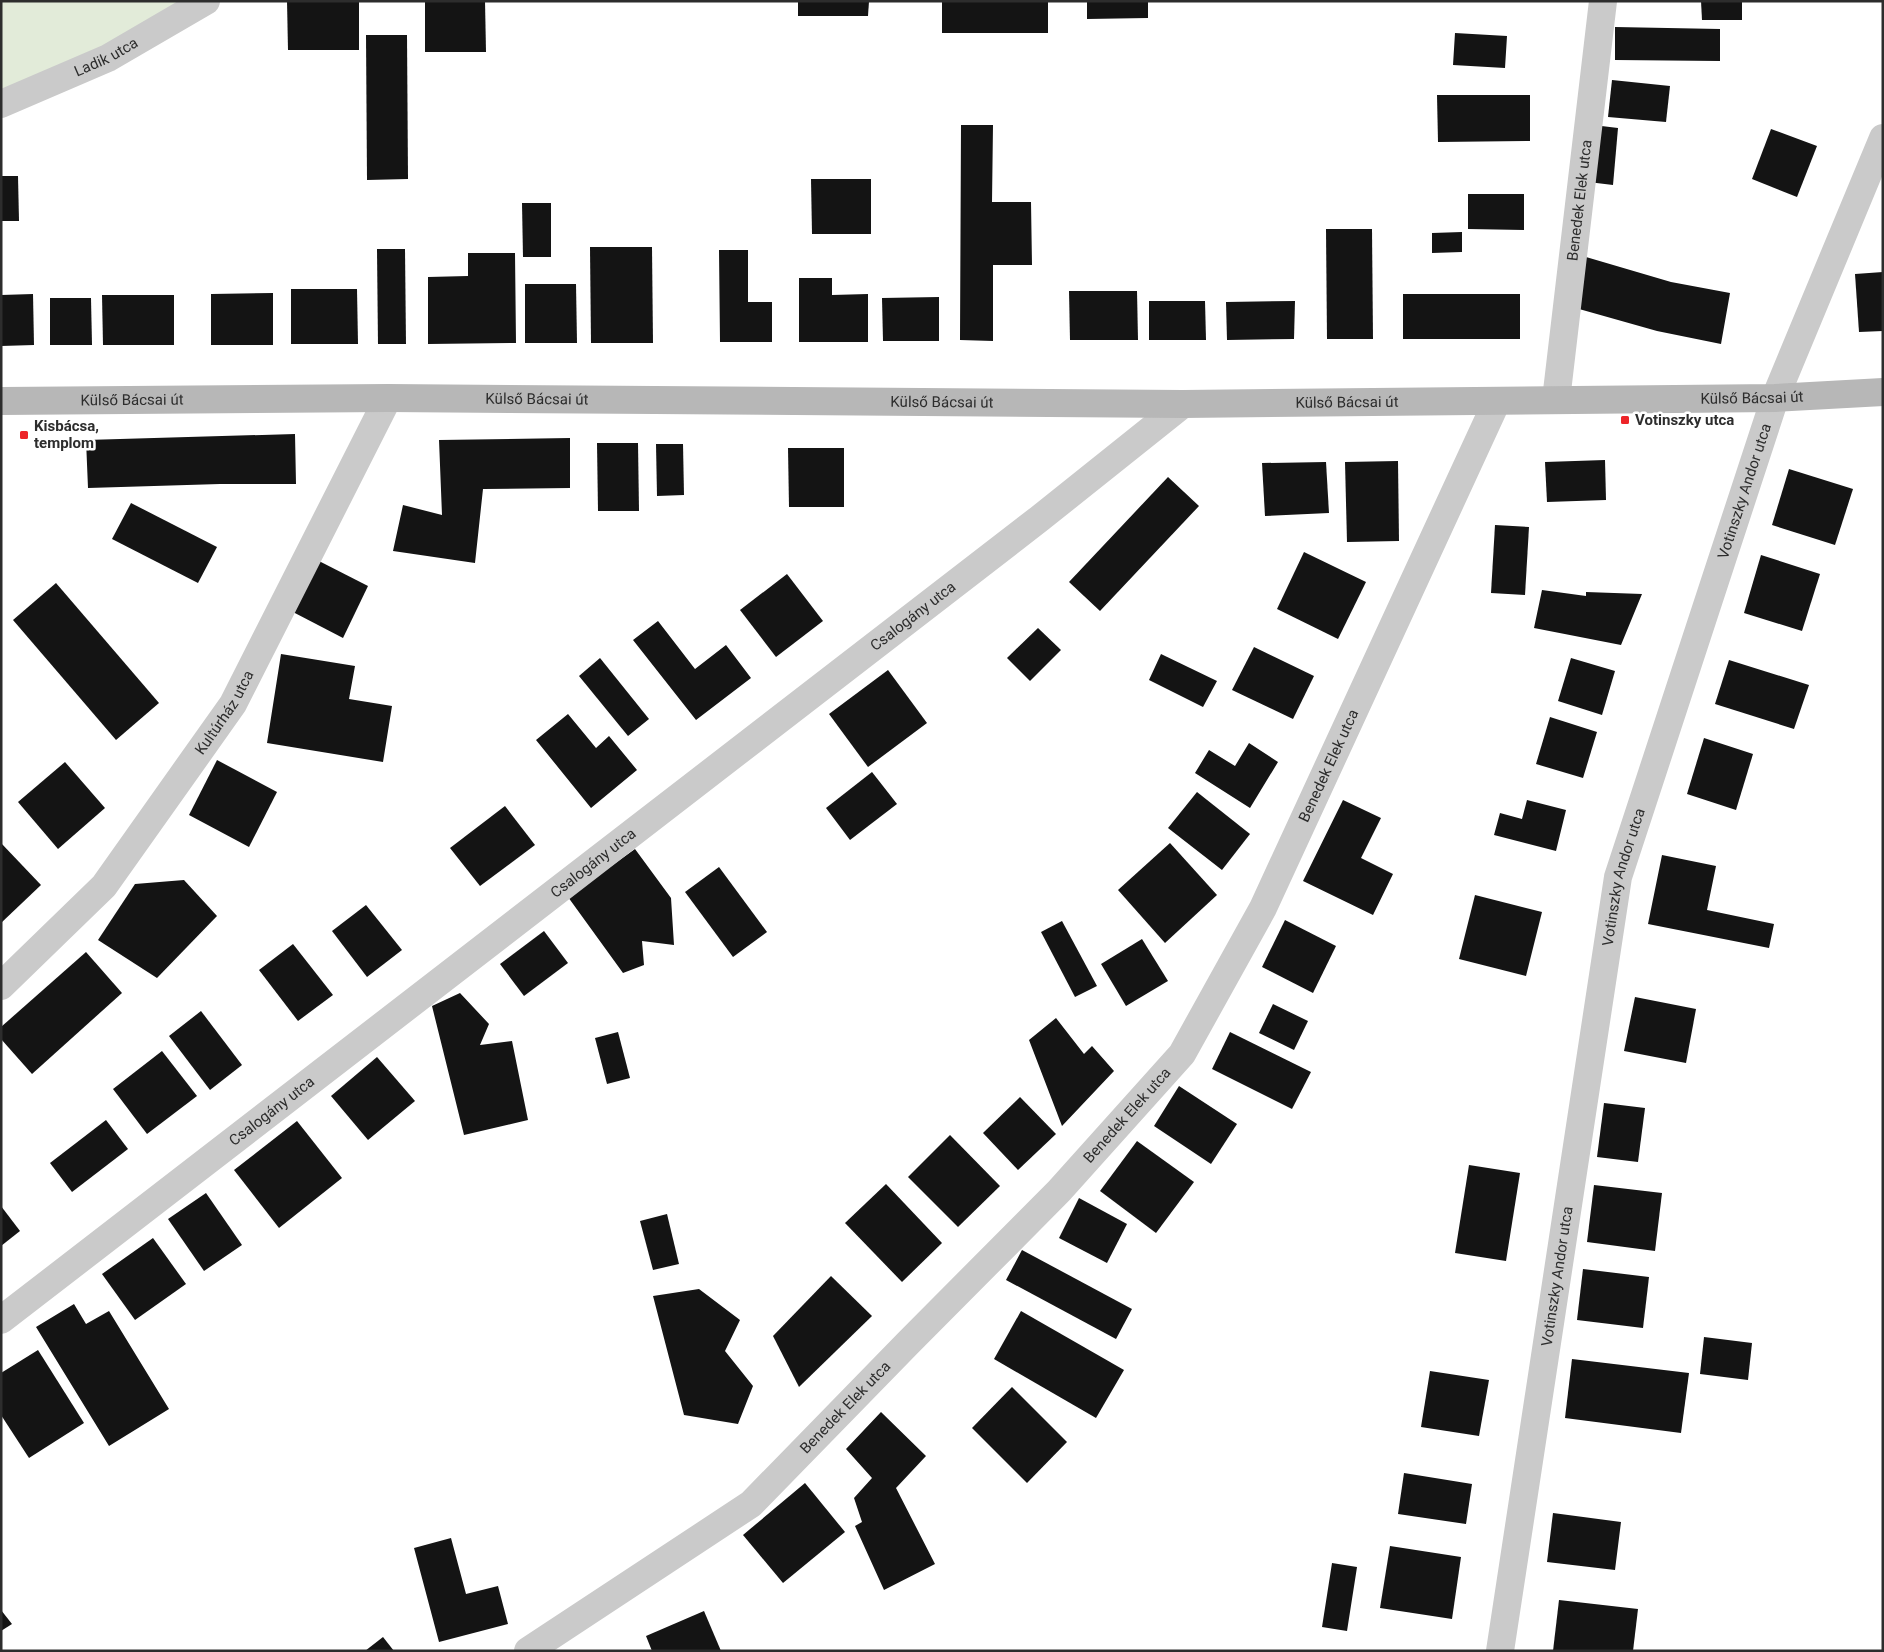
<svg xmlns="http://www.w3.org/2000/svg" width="1884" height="1652" font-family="Roboto,sans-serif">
	<rect width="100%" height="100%" fill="#fff"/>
	<polygon fill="#e2ebd9" points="1,1 222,1 1,95"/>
	<g fill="#141414">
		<polygon points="287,1 359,1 359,50 288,50"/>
		<polygon points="425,1 485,1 486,52 425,52"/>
		<polygon points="798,1 869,1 868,16 798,16"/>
		<rect x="942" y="1" width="106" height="32"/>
		<polygon points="1087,1 1148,1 1148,18 1087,19"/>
		<polygon points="1701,1 1742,1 1742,20 1702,20"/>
		<polygon points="1615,27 1720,29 1720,61 1615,60"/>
		<polygon points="1455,33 1507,36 1505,68 1453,65"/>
		<polygon points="366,35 407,35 408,179 367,180"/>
		<polygon points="1612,80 1670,86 1666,122 1608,117"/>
		<polygon points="1437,95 1530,95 1530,141 1438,142"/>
		<polygon points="1585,124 1618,128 1613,185 1580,181"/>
		<polygon points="961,125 993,125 992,202 1031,202 1032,265 993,265 993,341 960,340"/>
		<polygon points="1771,129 1817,146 1797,197 1752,179"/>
		<polygon points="1,176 18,176 19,221 1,221"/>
		<polygon points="811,179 871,179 871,234 812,234"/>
		<polygon points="1468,194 1524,194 1524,230 1468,229"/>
		<polygon points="522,203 551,203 551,257 523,257"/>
		<polygon points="1326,229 1372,229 1373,339 1327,339"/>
		<polygon points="1462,232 1462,252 1432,253 1432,233"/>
		<polygon points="590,247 652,247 653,343 591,343"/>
		<polygon points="377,249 405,249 406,344 378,344"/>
		<polygon points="719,250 748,250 748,302 772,302 772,342 720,342"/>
		<polygon points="468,253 515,253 516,343 428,344 428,277 468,276"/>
		<polygon points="1586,257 1671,282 1730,293 1721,344 1657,331 1572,307"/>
		<polygon points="1883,272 1883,331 1859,332 1855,274"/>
		<polygon points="799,278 832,278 832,295 868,294 868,342 799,342"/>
		<polygon points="525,284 576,284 577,343 525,343"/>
		<polygon points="291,289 357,289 358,344 291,344"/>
		<polygon points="1069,291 1137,291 1138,340 1070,340"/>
		<polygon points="273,293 273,345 211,345 211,294"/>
		<polygon points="33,294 34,345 1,346 1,295"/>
		<rect x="1403" y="294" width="117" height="45"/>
		<polygon points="102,295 174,295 174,345 103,345"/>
		<polygon points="939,297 939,341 883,341 882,298"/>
		<polygon points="50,298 91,298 92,345 50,345"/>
		<polygon points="1149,301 1205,301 1206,340 1149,340"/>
		<polygon points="1295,301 1294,339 1227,340 1226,302"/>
		<polygon points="295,434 296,484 220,484 88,488 86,440"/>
		<polygon points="570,438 570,488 483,489 475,563 393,551 403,505 442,515 439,440"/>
		<polygon points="597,443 638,443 639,511 598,511"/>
		<polygon points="656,444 683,444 684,495 657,496"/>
		<polygon points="788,448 844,448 844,507 789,507"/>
		<polygon points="1605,460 1606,500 1547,502 1545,462"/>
		<polygon points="1398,461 1399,541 1347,542 1345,462"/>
		<polygon points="1326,462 1329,513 1265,516 1262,463"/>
		<polygon points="1789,469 1853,489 1835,545 1772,525"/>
		<polygon points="1168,477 1199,506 1100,611 1069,582"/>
		<polygon points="131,503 217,547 198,583 112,539"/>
		<polygon points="1495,525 1529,527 1525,595 1491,593"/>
		<polygon points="1304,552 1366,582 1338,639 1277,609"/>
		<polygon points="1761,555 1820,574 1802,631 1744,613"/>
		<polygon points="317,560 368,586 343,638 291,611"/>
		<polygon points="787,574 823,621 776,657 740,610"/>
		<polygon points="56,583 159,703 116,740 13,620"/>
		<polygon points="1542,590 1586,596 1586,592 1642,594 1621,645 1534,628"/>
		<polygon points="658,621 695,669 726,645 751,678 696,720 633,640"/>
		<polygon points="1038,628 1061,650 1030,681 1007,658"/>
		<polygon points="1254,647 1314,676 1293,719 1232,690"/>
		<polygon points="281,654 355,666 349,699 392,706 383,762 267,743"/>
		<polygon points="1161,654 1217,681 1203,707 1149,680"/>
		<polygon points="600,658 649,719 628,736 579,676"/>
		<polygon points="1571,658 1615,671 1602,715 1558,701"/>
		<polygon points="1729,660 1809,685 1794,729 1715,704"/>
		<polygon points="888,670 927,723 868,767 829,714"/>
		<polygon points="568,714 596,748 609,736 637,770 591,808 536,740"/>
		<polygon points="1550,717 1597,732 1583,778 1536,764"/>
		<polygon points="1704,738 1753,754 1736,810 1687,794"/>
		<polygon points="1249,743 1278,762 1250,808 1195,773 1209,750 1235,766"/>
		<polygon points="217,760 277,792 249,847 189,815"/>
		<polygon points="65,762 105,808 58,849 18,802"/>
		<polygon points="872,772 897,804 850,840 826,808"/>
		<polygon points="1197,792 1250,834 1222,870 1168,828"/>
		<polygon points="1343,800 1381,818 1361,858 1393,874 1373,915 1303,881"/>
		<polygon points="1527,800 1566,810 1556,851 1494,835 1500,813 1522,819"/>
		<polygon points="505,806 535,845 480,886 450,848"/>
		<polygon points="1,843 41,885 1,923"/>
		<polygon points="1170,843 1217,895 1165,943 1118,890"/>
		<polygon points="635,849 671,898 674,945 642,941 644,965 623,973 568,897"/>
		<polygon points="1662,855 1716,866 1707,910 1774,924 1769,948 1648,924"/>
		<polygon points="719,867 767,932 733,957 685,892"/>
		<polygon points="184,880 217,916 157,978 98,940 135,884"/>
		<polygon points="1475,895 1542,912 1526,976 1459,959"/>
		<polygon points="366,905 402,950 367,977 332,931"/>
		<polygon points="1285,920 1336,946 1313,993 1262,967"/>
		<polygon points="1062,921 1097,986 1075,997 1041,932"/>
		<polygon points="544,931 568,963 524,996 500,964"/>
		<polygon points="1142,939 1168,981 1126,1006 1101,964"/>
		<polygon points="293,944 333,995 298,1021 259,970"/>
		<polygon points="86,952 122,993 32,1074 1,1039 1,1027"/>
		<polygon points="460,993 489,1024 480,1045 512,1041 528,1120 464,1135 432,1006"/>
		<polygon points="1635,997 1696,1009 1686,1063 1624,1051"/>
		<polygon points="1273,1004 1308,1021 1294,1050 1259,1033"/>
		<polygon points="201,1011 242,1065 210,1090 169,1036"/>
		<polygon points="1056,1018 1084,1054 1092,1046 1114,1071 1062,1126 1029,1040"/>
		<polygon points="618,1032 630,1078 607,1084 595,1038"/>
		<polygon points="1230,1032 1311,1072 1292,1109 1212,1069"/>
		<polygon points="162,1051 197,1096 147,1134 113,1089"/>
		<polygon points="377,1057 415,1101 368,1140 331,1096"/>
		<polygon points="1179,1086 1237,1124 1211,1164 1154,1126"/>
		<polygon points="1020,1097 1056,1134 1018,1170 983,1133"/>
		<polygon points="1604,1103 1645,1108 1638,1162 1597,1157"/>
		<polygon points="106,1120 128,1149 72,1192 50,1163"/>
		<polygon points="297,1121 342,1178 279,1228 234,1170"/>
		<polygon points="950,1135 1000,1186 958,1227 908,1177"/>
		<polygon points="1137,1141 1194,1182 1156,1233 1100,1191"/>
		<polygon points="1469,1165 1520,1173 1506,1261 1455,1253"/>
		<polygon points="886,1184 942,1243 902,1282 845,1223"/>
		<polygon points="1594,1185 1662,1193 1655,1251 1587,1242"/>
		<polygon points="206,1193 242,1245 204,1271 168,1219"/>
		<polygon points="1079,1198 1127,1224 1107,1263 1059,1238"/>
		<polygon points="1,1206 20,1231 1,1246"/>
		<polygon points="667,1214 679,1264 653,1270 640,1221"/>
		<polygon points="153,1238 186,1284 135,1320 102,1274"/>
		<polygon points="1022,1250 1132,1309 1116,1339 1006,1280"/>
		<polygon points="1583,1269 1649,1277 1643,1328 1577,1320"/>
		<polygon points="831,1276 872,1316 799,1387 773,1336"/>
		<polygon points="699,1289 740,1320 725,1351 753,1386 738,1424 684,1415 653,1296"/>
		<polygon points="74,1304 86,1324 109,1311 169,1409 109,1446 36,1327"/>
		<polygon points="1021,1311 1124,1370 1096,1418 994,1359"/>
		<polygon points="1704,1337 1752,1343 1748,1380 1700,1374"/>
		<polygon points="38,1350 84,1423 29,1458 1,1415 1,1373"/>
		<polygon points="1572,1359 1689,1373 1681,1433 1565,1418"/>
		<polygon points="1430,1371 1489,1380 1479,1436 1421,1427"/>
		<polygon points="1012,1387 1067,1442 1027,1483 972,1428"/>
		<polygon points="881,1412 926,1456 896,1488 935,1564 884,1590 855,1526 862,1522 854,1498 872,1478 846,1449"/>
		<polygon points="1404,1473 1472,1484 1466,1524 1398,1514"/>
		<polygon points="805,1483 845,1532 783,1583 743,1535"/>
		<polygon points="1553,1513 1621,1522 1615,1570 1547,1562"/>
		<polygon points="451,1538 466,1594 498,1586 508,1624 439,1642 414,1548"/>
		<polygon points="1390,1546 1461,1557 1452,1619 1380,1608"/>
		<polygon points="1332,1563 1357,1567 1347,1631 1322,1627"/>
		<polygon points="1559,1600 1638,1609 1633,1651 1553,1651"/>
		<polygon points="1,1610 12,1624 1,1631"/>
		<polygon points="704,1611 721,1651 652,1651 646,1636"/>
		<polygon points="383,1637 394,1651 365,1651"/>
	</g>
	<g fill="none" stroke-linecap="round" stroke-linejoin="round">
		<g stroke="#cacaca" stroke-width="28">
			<path id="s1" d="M1,104L108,58L206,1"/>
			<path id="s2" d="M1556,400L1603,1"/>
			<path id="s3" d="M1,986L104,886L233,704L388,398"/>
			<path id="s4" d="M1,1320L1039,519L1183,404"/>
			<path id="s5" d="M528,1651L751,1504L908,1343L1059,1191L1182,1054L1263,908L1497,401"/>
			<path id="s6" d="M1500,1651L1618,877L1775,398L1883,138"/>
		</g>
		<path stroke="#b7b7b7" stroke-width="28" id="s7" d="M1,401L388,398L1183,404L1775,398L1883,392"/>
	</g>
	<g fill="#ed2529" stroke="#fff" stroke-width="2">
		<rect x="1620" y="415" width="10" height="10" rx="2.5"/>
		<rect x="19" y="430" width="10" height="10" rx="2.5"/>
	</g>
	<g text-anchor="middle" stroke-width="5" stroke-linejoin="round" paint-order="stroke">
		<g font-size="15" fill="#2d2d2d" stroke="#fff">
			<text dy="5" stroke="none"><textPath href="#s1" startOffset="115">Ladik utca</textPath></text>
			<text dy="5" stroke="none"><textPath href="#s2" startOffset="201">Benedek Elek utca</textPath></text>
			<text dy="5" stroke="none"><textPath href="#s7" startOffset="1751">Külső Bácsai út</textPath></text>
			<text dy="5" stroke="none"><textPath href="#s7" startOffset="536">Külső Bácsai út</textPath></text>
			<text dy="5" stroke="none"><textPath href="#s7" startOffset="131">Külső Bácsai út</textPath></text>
			<text dy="5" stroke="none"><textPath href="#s7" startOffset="941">Külső Bácsai út</textPath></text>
			<text dy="5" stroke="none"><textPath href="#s7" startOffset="1346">Külső Bácsai út</textPath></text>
			<text dy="5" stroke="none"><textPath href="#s6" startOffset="1189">Votinszky Andor utca</textPath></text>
			<text dy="5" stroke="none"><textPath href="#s4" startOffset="1152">Csalogány utca</textPath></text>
			<text dy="5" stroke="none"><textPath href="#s3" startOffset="355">Kultúrház utca</textPath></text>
			<text dy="5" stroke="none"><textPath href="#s5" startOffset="1214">Benedek Elek utca</textPath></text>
			<text dy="5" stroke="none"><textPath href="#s4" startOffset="748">Csalogány utca</textPath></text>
			<text dy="5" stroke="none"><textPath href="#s6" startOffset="784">Votinszky Andor utca</textPath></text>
			<text dy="5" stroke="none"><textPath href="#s4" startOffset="342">Csalogány utca</textPath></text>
			<text dy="5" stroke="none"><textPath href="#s5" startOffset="808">Benedek Elek utca</textPath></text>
			<text dy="5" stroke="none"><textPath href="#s6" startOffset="379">Votinszky Andor utca</textPath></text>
			<text dy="5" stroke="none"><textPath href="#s5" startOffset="402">Benedek Elek utca</textPath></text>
		</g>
		<g font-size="15" font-weight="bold" fill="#2d2d2d" stroke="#fff" text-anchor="start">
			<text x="1635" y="425">Votinszky utca</text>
			<text x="34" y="431">Kisbácsa,<tspan x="34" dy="17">templom</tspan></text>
		</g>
	</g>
	<rect width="1884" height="1652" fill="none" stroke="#2d2d2d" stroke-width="5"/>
</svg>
